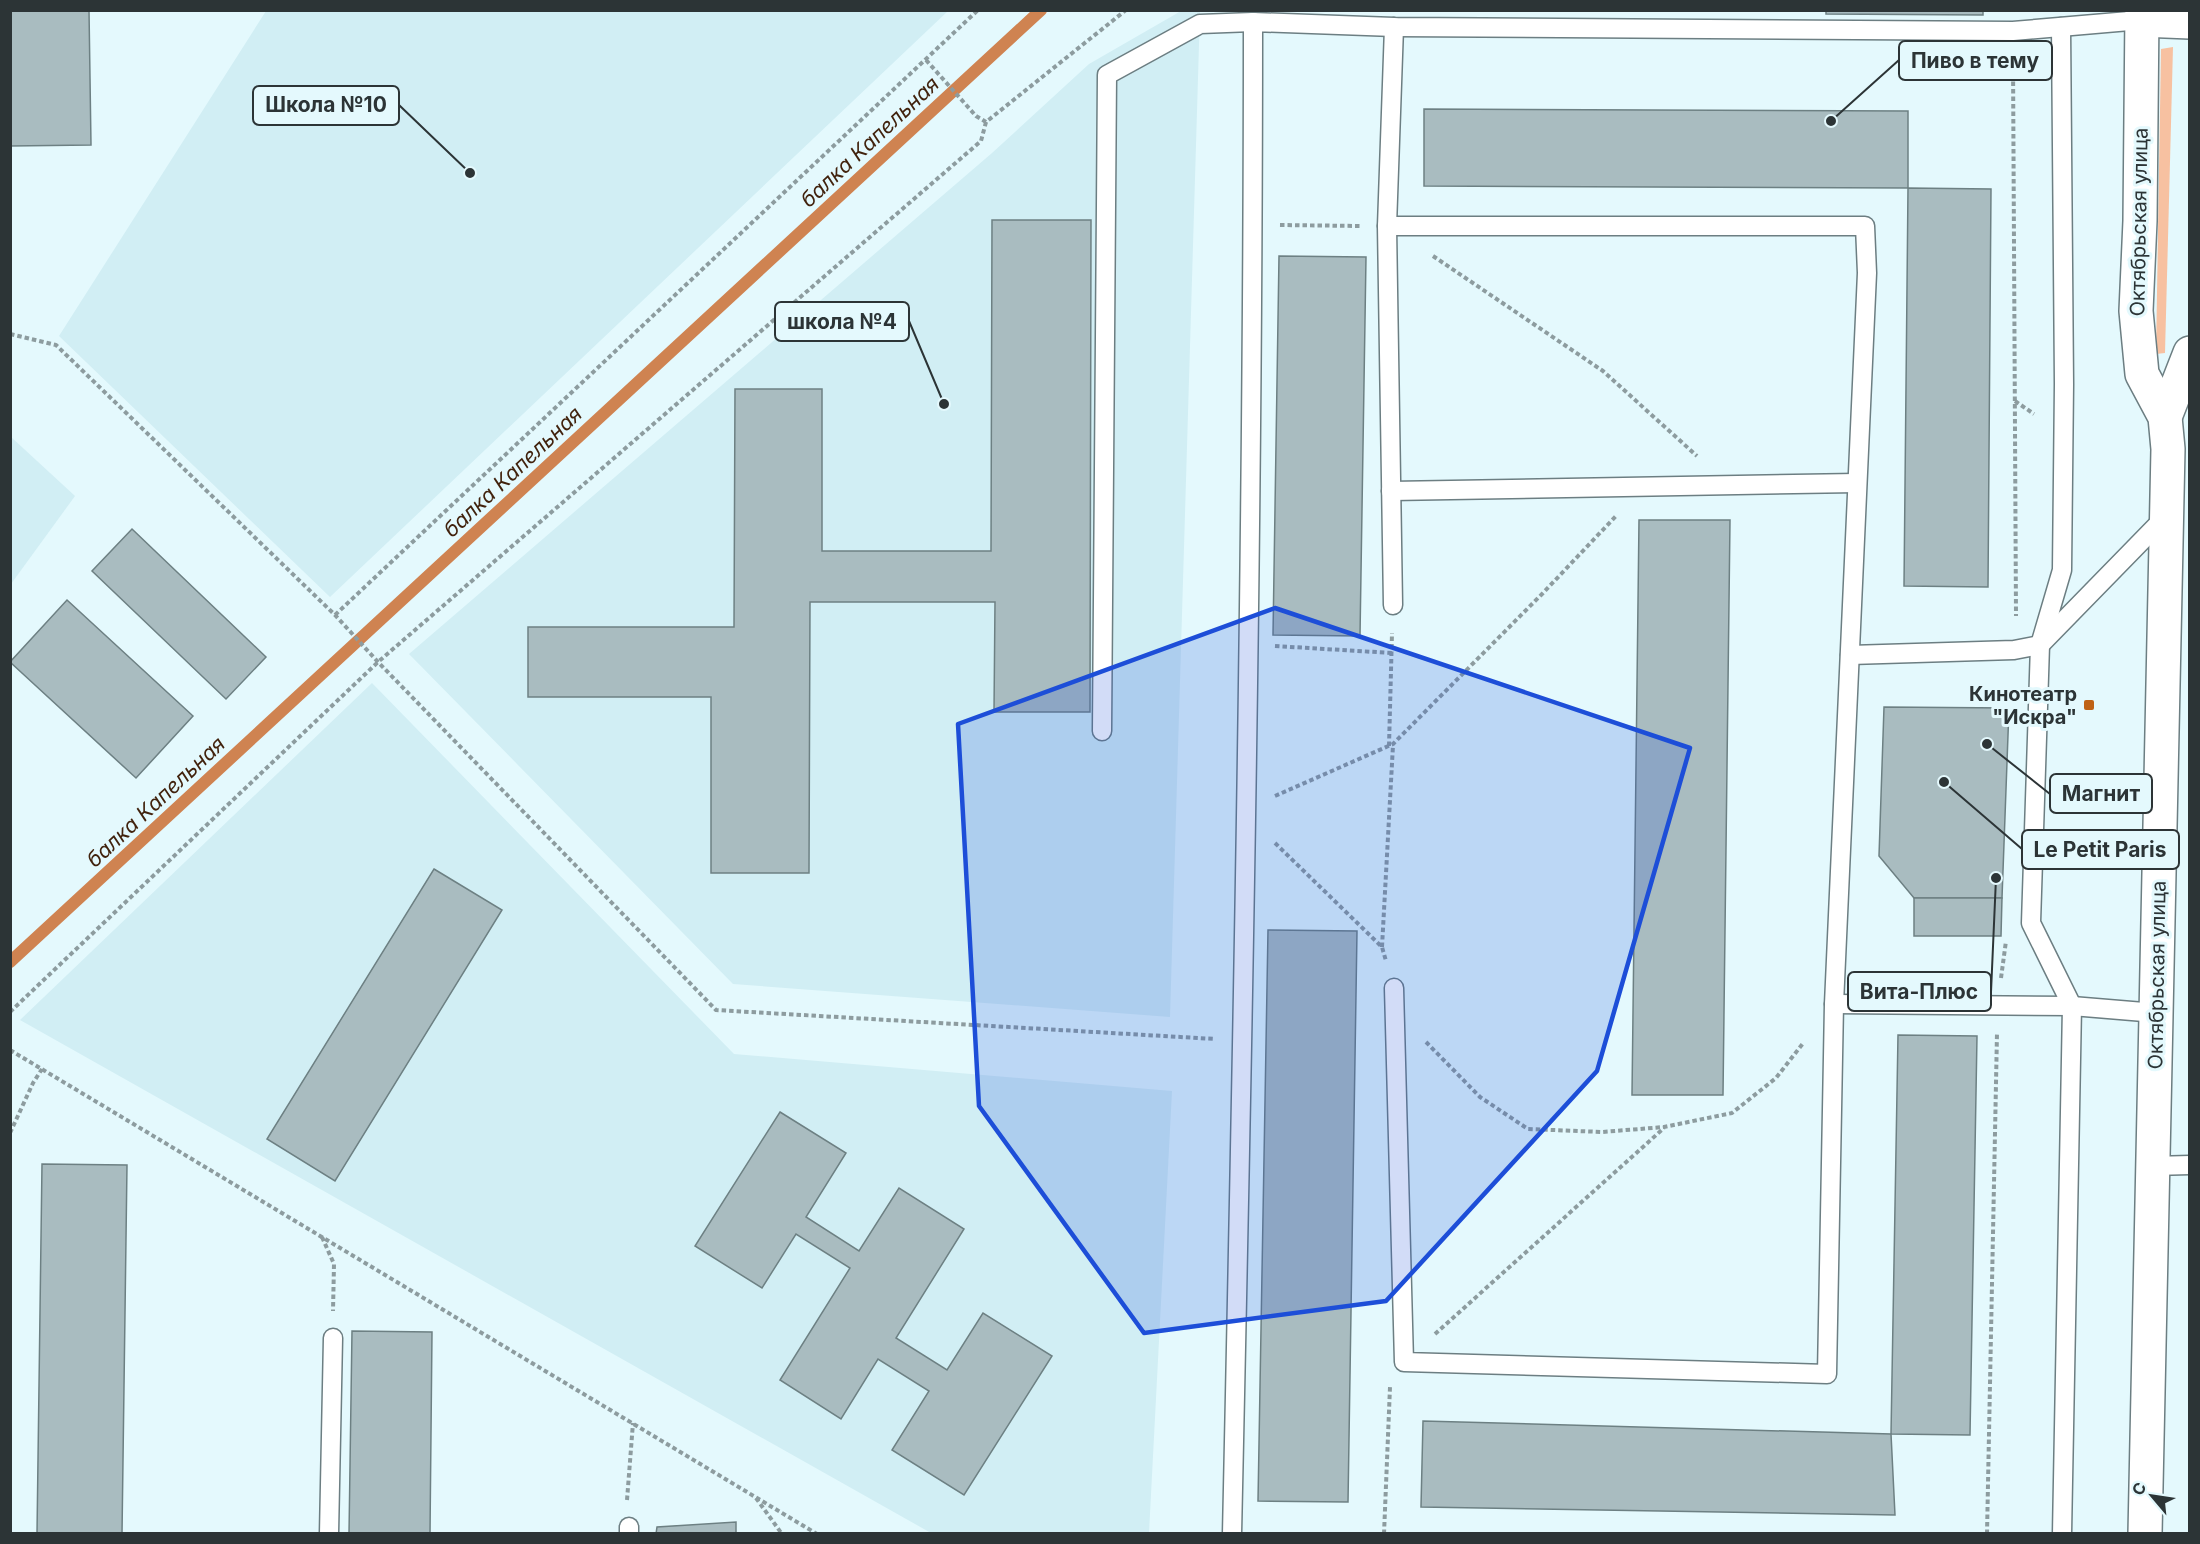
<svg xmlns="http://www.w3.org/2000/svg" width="2200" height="1544" font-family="Inter,sans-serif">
	<rect width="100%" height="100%" fill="#e4f9fd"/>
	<g fill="#d1eef4">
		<polygon points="266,11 266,10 948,11 330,597 59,336"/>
		<polygon points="1181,11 1200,11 1170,1017 733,984 409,654 992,153 1089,64"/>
		<polygon points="11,437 75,496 11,584"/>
		<polygon points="372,683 734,1054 1172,1091 1149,1533 931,1533 20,1020"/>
	</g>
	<polygon fill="#f7c1a1" points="2173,47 2165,353 2156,354 2161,49"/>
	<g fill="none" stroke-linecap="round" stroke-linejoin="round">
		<polyline stroke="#cf8351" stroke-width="12" points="10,962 1041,10"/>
	</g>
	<g fill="#a9bcc0" stroke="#6d8083" stroke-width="1.5">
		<polygon points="10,10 89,10 91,145 10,146"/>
		<polygon points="1826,10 1983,10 1983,15 1826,14"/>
		<polygon points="1424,109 1908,111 1908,188 1424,186"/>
		<polygon points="1908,188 1991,189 1988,587 1904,586"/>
		<polygon points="992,220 1091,220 1090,712 994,712 995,602 810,602 809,873 711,873 711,697 528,697 528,627 734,627 735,389 822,389 822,551 991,551"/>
		<polygon points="1279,256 1366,257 1360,636 1273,635"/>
		<polygon points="1639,520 1730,520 1723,1095 1632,1095"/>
		<polygon points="132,529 266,657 226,699 92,571"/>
		<polygon points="67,600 193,716 136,778 10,662"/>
		<polygon points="1884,707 2009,708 2002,898 1914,898 1879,856"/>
		<polygon points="434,869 502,910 335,1181 267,1139"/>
		<polygon points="1914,898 2002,898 2001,936 1914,936"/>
		<polygon points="1268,930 1357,931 1348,1502 1258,1501"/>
		<polygon points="1898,1035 1977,1036 1970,1435 1891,1434"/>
		<polygon points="780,1112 846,1153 806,1217 859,1251 899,1188 964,1229 896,1338 947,1370 983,1313 1052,1356 964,1495 892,1450 929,1391 878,1359 841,1419 780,1380 850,1268 796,1234 762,1288 695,1246"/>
		<polygon points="42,1164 127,1165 122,1534 37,1534"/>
		<polygon points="352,1331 432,1332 430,1534 349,1534"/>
		<polygon points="1423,1421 1891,1434 1895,1515 1421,1507"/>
		<polygon points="736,1522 736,1534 656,1534 657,1527"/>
	</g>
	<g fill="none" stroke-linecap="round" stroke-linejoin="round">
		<defs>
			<g id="lane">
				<polyline points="2061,27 2064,384 2062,570 2040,645 2031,923 2072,1006 2062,1534"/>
				<polyline points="1387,226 1865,226 1867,273 1834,1004 1827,1374 1404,1362 1394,988"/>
				<polyline points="1391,491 1857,483"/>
				<polyline points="1393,605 1387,226 1394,27"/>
				<polyline points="1850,655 2014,650 2040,645 2166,516"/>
				<polyline points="1102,731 1107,75 1200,24 1253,22"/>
				<polyline points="1834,1004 2072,1006 2156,1013"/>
				<polyline points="2153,1166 2190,1165"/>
				<polyline points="329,1534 333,1338"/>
				<polyline points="629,1534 629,1527"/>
				<path d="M1232,1534C1243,1030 1253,526 1253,22L1394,27L2013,31L2141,20"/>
			</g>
			<g id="secondary">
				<polyline points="2142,10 2140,221 2136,311 2142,374 2165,417 2168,449 2145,1534"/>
				<polyline points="2141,20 2190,22"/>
				<polyline points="2165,417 2190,353"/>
			</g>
		</defs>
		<use href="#lane" stroke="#6c7e82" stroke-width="21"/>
		<use href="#secondary" stroke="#6c7e82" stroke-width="36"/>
		<g stroke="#8d9c9f" stroke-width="4" stroke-dasharray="4.5 3" stroke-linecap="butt">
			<polyline points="2013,59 2016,616"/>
			<polyline points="926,60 976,116 986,122 1126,10"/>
			<polyline points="1280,225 1360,226"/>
			<polyline points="1433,256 1603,371 1697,456"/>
			<polyline points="10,334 56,345 335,615 378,662 716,1010 1215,1039"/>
			<polyline points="2015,401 2034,414"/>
			<polyline points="335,615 978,10"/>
			<polyline points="1275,646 1392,653"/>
			<polyline points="1389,746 1392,633"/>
			<polyline points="1275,796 1393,744 1543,593 1616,516"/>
			<polyline points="1275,843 1382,947 1386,961"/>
			<polyline points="1382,947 1393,745"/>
			<polyline points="2001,978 2006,941"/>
			<polyline points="10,1012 378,662 981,141 986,122"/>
			<polyline points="1426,1042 1480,1097 1528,1129 1602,1132 1664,1127 1732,1113 1776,1078 1804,1042"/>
			<polyline points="10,1050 817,1534"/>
			<polyline points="10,1133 33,1083 42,1069"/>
			<polyline points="322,1237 334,1264 333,1311"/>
			<polyline points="1435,1334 1664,1128"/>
			<polyline points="756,1498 782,1534"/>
			<polyline points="627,1500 633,1423"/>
			<polyline points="1384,1534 1390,1387"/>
			<polyline points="1987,1534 1997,1033"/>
		</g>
		<use href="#lane" stroke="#fff" stroke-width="18"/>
		<use href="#secondary" stroke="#fff" stroke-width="33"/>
	</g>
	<path fill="#1d4ed8" fill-opacity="0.2" stroke="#1d4ed8" stroke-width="4.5" stroke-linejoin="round" d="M1275,608L1690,748L1597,1071L1386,1301L1144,1333L979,1106L958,724Z"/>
	<rect fill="#bf6215" stroke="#e4f9fd" stroke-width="2" x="2083" y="699" width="12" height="12" rx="3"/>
	<g text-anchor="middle" stroke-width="6" stroke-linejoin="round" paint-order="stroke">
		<g font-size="20" fill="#2c3436" stroke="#e4f9fd">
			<text transform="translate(2139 222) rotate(-89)" y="7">Октябрьская улица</text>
			<text transform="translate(2157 975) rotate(-89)" y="7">Октябрьская улица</text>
		</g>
		<g font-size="20" font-weight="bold" fill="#2c3436" stroke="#e4f9fd" text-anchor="end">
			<text x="2077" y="701">Кинотеатр<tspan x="2077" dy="23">"Искра"</tspan></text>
		</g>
		<g font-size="21" font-style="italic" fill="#41220d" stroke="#e4f9fd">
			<text transform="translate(870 142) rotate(-43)" y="7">балка Капельная</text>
			<text transform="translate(513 472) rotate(-43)" y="7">балка Капельная</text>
			<text transform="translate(156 802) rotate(-43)" y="7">балка Капельная</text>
		</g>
	</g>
	<path fill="none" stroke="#2c3436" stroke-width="2" d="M1831 121L1899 60M470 173L399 105M944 404L909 321M1987 744L2050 794M1944 782L2022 849M1996 878L1991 992"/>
	<g fill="#2c3436" stroke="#e4f9fd" stroke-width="2">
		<circle cx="1831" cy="121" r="6"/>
		<circle cx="470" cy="173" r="6"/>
		<circle cx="944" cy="404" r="6"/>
		<circle cx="1987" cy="744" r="6"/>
		<circle cx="1944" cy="782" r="6"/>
		<circle cx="1996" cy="878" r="6"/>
	</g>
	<g fill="#e4f9fd" stroke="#2c3436" stroke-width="2">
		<rect x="1899" y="41" width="153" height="39" rx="6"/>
		<rect x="253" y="86" width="146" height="39" rx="6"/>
		<rect x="775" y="302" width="134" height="39" rx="6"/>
		<rect x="2050" y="774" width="102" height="39" rx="6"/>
		<rect x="2022" y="830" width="157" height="39" rx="6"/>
		<rect x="1848" y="972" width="143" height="39" rx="6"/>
	</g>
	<g font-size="21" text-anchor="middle" font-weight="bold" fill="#2c3436">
		<text x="1975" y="68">Пиво в тему</text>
		<text x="326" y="112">Школа №10</text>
		<text x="842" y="329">школа №4</text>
		<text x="2101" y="801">Магнит</text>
		<text x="2100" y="857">Le Petit Paris</text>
		<text x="1919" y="999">Вита-Плюс</text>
	</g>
	<rect width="2200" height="1544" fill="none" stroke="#2c3436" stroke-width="24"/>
	<g transform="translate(2152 1496) rotate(299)" stroke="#e4f9fd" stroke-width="4.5" paint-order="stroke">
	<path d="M0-4.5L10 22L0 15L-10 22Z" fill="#2c3436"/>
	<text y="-9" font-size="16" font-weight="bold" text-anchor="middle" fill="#2c3436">С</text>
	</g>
</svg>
